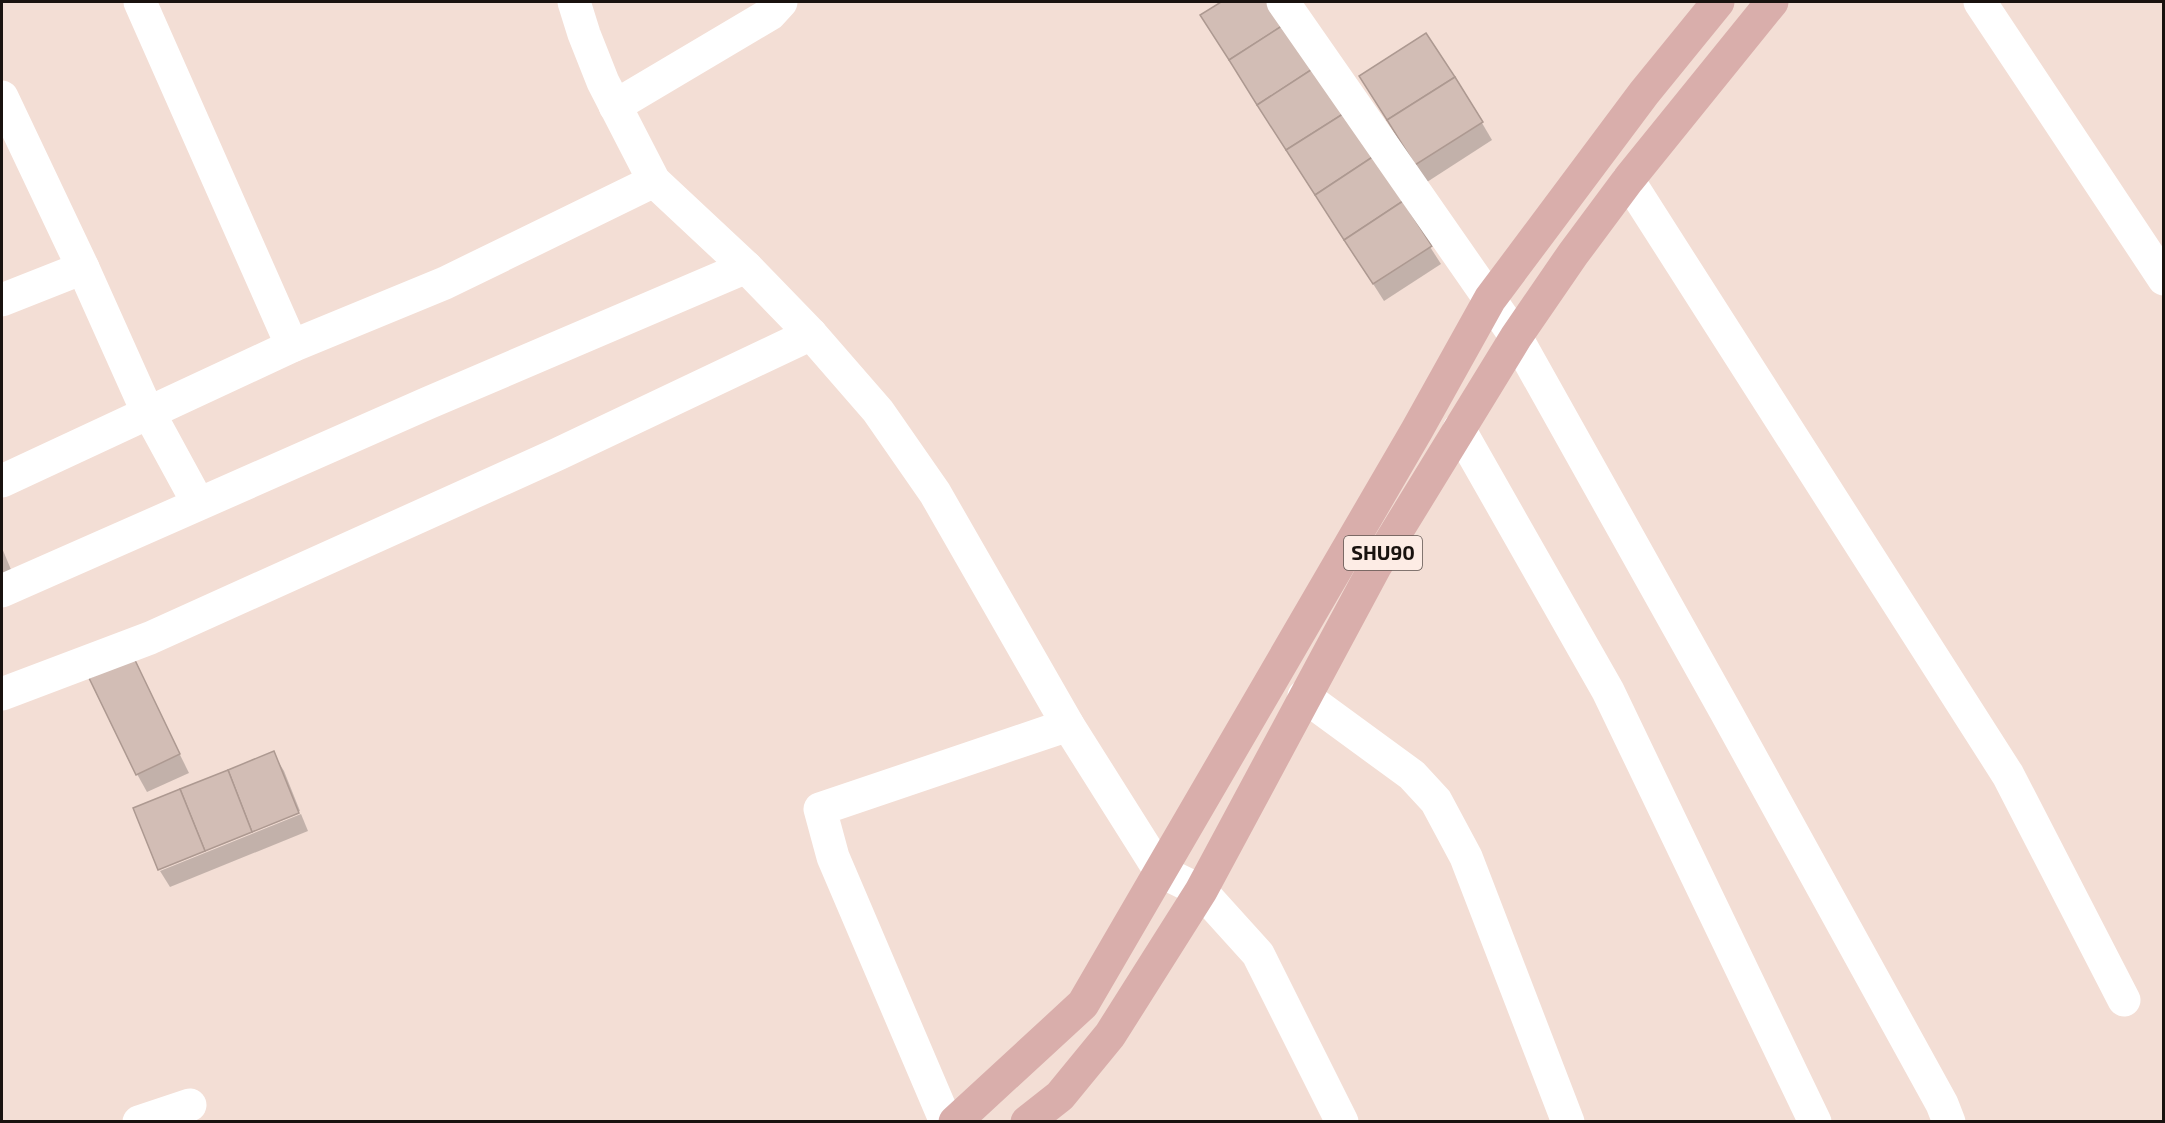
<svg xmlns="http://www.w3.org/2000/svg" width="2165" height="1123" font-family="'Exo 2',sans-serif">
	<rect width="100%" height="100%" fill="#f3ded5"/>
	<g fill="#0003">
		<polygon points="1224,2 1273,2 1441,264 1384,301 1202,16"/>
		<polygon points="1361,77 1482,123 1492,140 1427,182"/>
		<polygon points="2,548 12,572 2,577"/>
		<polygon points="132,658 189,773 147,792 137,774"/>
		<polygon points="273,753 284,771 300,811 159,868 159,870 135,809"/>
		<polygon points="301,814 308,831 170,887 160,871"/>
	</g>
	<g fill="#d2bdb5" stroke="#ad9991" stroke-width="1.5">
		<polygon points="1221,2 1275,2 1288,22 1229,60 1200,15"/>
		<polygon points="1288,22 1317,66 1257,105 1229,60"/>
		<polygon points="1426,33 1455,77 1387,120 1359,76"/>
		<polygon points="1317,66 1346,112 1286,150 1257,105"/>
		<polygon points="1455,77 1483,122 1415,165 1387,120"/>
		<polygon points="1346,112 1374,156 1315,195 1286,150"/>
		<polygon points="1374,156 1403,201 1344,240 1315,195"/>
		<polygon points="1403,201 1432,246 1373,284 1344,240"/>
		<polygon points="133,656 180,754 136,775 89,678"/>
		<polygon points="274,751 299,813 252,832 228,770"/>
		<polygon points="228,770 252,832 205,851 180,789"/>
		<polygon points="180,789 205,851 158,870 133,808"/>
	</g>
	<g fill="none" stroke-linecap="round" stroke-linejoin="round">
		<g stroke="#fff" stroke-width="33">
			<polyline points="140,2 292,346"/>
			<polyline points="574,2 584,34 603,82 654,181 746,267 811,334 878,411 935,493 1068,725 1160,871 1201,891 1258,954 1342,1122"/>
			<polyline points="1283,2 1516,337 1726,712 1942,1104 1949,1122"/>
			<polyline points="1980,2 2164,279"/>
			<polyline points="2,97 83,268 143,402 198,503"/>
			<polyline points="615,106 770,14 781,2"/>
			<polyline points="1628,180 2008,775 2124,1000"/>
			<polyline points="2,300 83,268"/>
			<polyline points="1459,429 1608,691 1815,1122"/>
			<polyline points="2,481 292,346 445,283 654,181"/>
			<polyline points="2,591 428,403 746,267"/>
			<polyline points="2,694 150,638 558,454 811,334"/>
			<polyline points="1304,696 1412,775 1436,801 1466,857 1568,1122"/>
			<polyline points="139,1122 190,1105"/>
			<polyline points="946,1122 833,857 820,809 1068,725"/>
		</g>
		<g stroke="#d9aeab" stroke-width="33">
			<polyline points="955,1122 1083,1004 1417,430 1490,299 1644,93 1718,2"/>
			<polyline points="1027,1122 1060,1096 1110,1035 1201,891 1375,567 1516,337 1573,254 1628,180 1772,2"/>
		</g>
	</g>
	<g text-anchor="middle" stroke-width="6" stroke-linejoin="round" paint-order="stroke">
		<rect fill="#fdece5" stroke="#5d534f" stroke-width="1.5" x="1344" y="536" width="78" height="34" rx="4.5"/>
		<g font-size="20" font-weight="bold" fill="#19120f">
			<text x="1383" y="560">SHU90</text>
		</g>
	</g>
	<rect width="2165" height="1123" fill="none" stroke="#19120f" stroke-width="6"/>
</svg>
